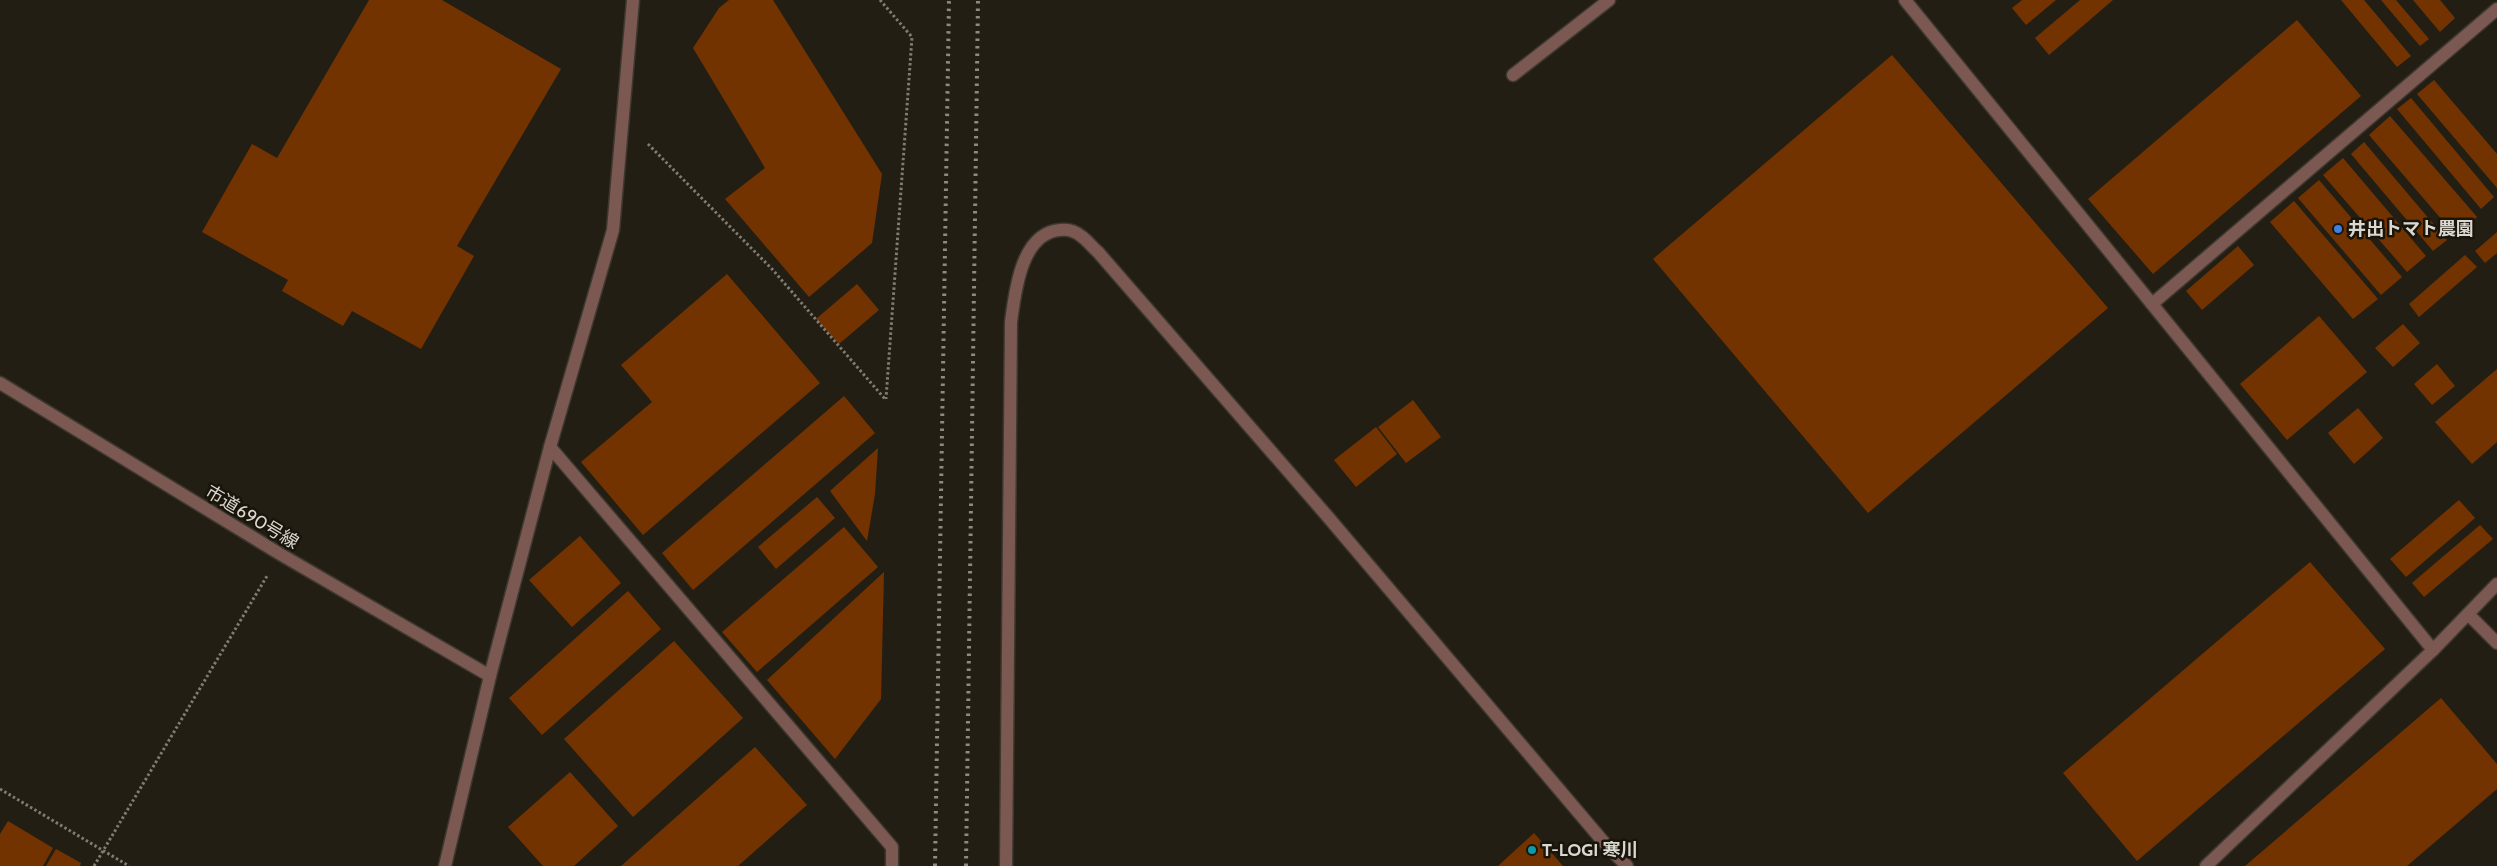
<svg xmlns="http://www.w3.org/2000/svg" width="2497" height="866" font-family="Cabin,'Noto Sans JP',sans-serif">
	<rect width="100%" height="100%" fill="#231e14"/>
	<g fill="#733300">
		<polygon points="369,0 442,0 561,69 457,246 474,256 421,349 352,311 343,326 282,291 288,280 202,232 252,144 277,158"/>
		<polygon points="729,0 773,0 882,174 872,243 809,297 725,199 765,168 693,48 719,8"/>
		<polygon points="2022,0 2056,0 2026,25 2012,8"/>
		<polygon points="2080,0 2113,0 2049,55 2035,38"/>
		<polygon points="2341,0 2364,0 2411,56 2397,67"/>
		<polygon points="2381,0 2396,0 2429,39 2420,46"/>
		<polygon points="2413,0 2440,0 2455,18 2440,32"/>
		<polygon points="2297,20 2361,96 2153,274 2088,199"/>
		<polygon points="1892,55 2108,308 1868,513 1653,259"/>
		<polygon points="2434,80 2497,154 2497,188 2417,94"/>
		<polygon points="2411,98 2494,197 2481,209 2397,109"/>
		<polygon points="2390,116 2477,217 2455,235 2369,135"/>
		<polygon points="2364,142 2447,240 2433,251 2351,154"/>
		<polygon points="2343,158 2426,256 2407,272 2323,175"/>
		<polygon points="2319,180 2402,277 2381,295 2298,198"/>
		<polygon points="2294,201 2378,299 2353,319 2270,222"/>
		<polygon points="2497,232 2497,253 2485,263 2475,251"/>
		<polygon points="2238,246 2254,265 2202,310 2186,291"/>
		<polygon points="2465,255 2477,267 2419,317 2409,304"/>
		<polygon points="727,274 820,383 643,535 581,462 652,402 621,365"/>
		<polygon points="857,284 879,310 839,344 816,319"/>
		<polygon points="2319,316 2367,372 2287,440 2240,384"/>
		<polygon points="2403,324 2420,343 2393,367 2375,348"/>
		<polygon points="2437,364 2455,386 2432,405 2414,384"/>
		<polygon points="2497,369 2497,442 2472,464 2435,422"/>
		<polygon points="844,396 875,433 693,590 662,553"/>
		<polygon points="1413,400 1441,437 1406,463 1378,427"/>
		<polygon points="2358,408 2383,438 2354,464 2328,433"/>
		<polygon points="1376,427 1397,454 1356,487 1334,460"/>
		<polygon points="878,448 875,494 867,541 830,491"/>
		<polygon points="817,497 835,518 776,569 758,547"/>
		<polygon points="2459,500 2475,518 2406,577 2390,559"/>
		<polygon points="2480,525 2493,539 2424,597 2412,583"/>
		<polygon points="844,527 878,567 757,672 722,632"/>
		<polygon points="580,536 621,583 572,627 529,580"/>
		<polygon points="2310,562 2385,649 2137,861 2063,773"/>
		<polygon points="884,572 881,699 835,759 767,680"/>
		<polygon points="628,591 661,629 542,735 509,698"/>
		<polygon points="674,641 743,718 633,817 564,739"/>
		<polygon points="2441,698 2497,764 2497,789 2407,866 2245,866"/>
		<polygon points="755,747 807,805 738,866 621,866"/>
		<polygon points="570,772 618,826 574,866 543,866 508,827"/>
		<polygon points="8,821 53,848 43,866 0,866 0,834"/>
		<polygon points="1534,833 1563,866 1498,866"/>
		<polygon points="56,849 81,863 80,866 46,866"/>
	</g>
	<g fill="none" stroke-linecap="round" stroke-linejoin="round">
		<defs>
			<g id="minor">
				<polyline points="1905,0 2433,650"/>
				<polyline points="1513,75 1609,0"/>
				<polyline points="2152,304 2497,9"/>
				<polyline points="0,383 280,554 490,676"/>
				<polyline points="550,447 892,847 892,866"/>
				<polyline points="2468,614 2497,643"/>
				<polyline points="445,866 490,676 550,447 613,230 633,0"/>
				<path d="M1006,866L1011,322C1015,292 1021,233 1060,230C1067,229 1075,231 1081,236C1087,240 1092,247 1098,252L1328,517L1607,846L1627,866"/>
				<polyline points="2206,866 2433,650 2497,584"/>
			</g>
		</defs>
		<use href="#minor" stroke="#3d382e" stroke-width="15"/>
		<g stroke="#807c73" stroke-width="3" stroke-dasharray="2.5 2.5" stroke-linecap="butt">
			<polyline points="880,0 912,37 886,399"/>
			<polyline points="648,144 772,269 885,399"/>
			<polyline points="0,789 129,866"/>
			<polyline points="94,866 267,576"/>
		</g>
		<use href="#minor" stroke="#7b5851" stroke-width="12"/>
		<g stroke="#8e8a82" stroke-width="4" stroke-dasharray="2.5 5" stroke-linecap="butt">
			<polyline points="935,866 949,0"/>
			<polyline points="966,866 978,0"/>
		</g>
	</g>
	<circle fill="#3f7fe0" stroke="#19150b" stroke-width="2" cx="2338" cy="229" r="5"/>
	<circle fill="#0f9aa8" stroke="#19150b" stroke-width="2" cx="1532" cy="850" r="5"/>
	<g text-anchor="middle" stroke-width="5" stroke-linejoin="round" paint-order="stroke">
		<g font-size="18" font-weight="bold" fill="#dbd8d1" stroke="#19150b" text-anchor="start">
			<text x="2348" y="235">井出トマト農園</text>
			<text x="1542" y="856">T-LOGI 寒川</text>
		</g>
		<g font-size="18" fill="#dbd8d1" stroke="#19150b">
			<text transform="translate(252 517) rotate(31)" y="6">市道690号線</text>
		</g>
	</g>
</svg>
